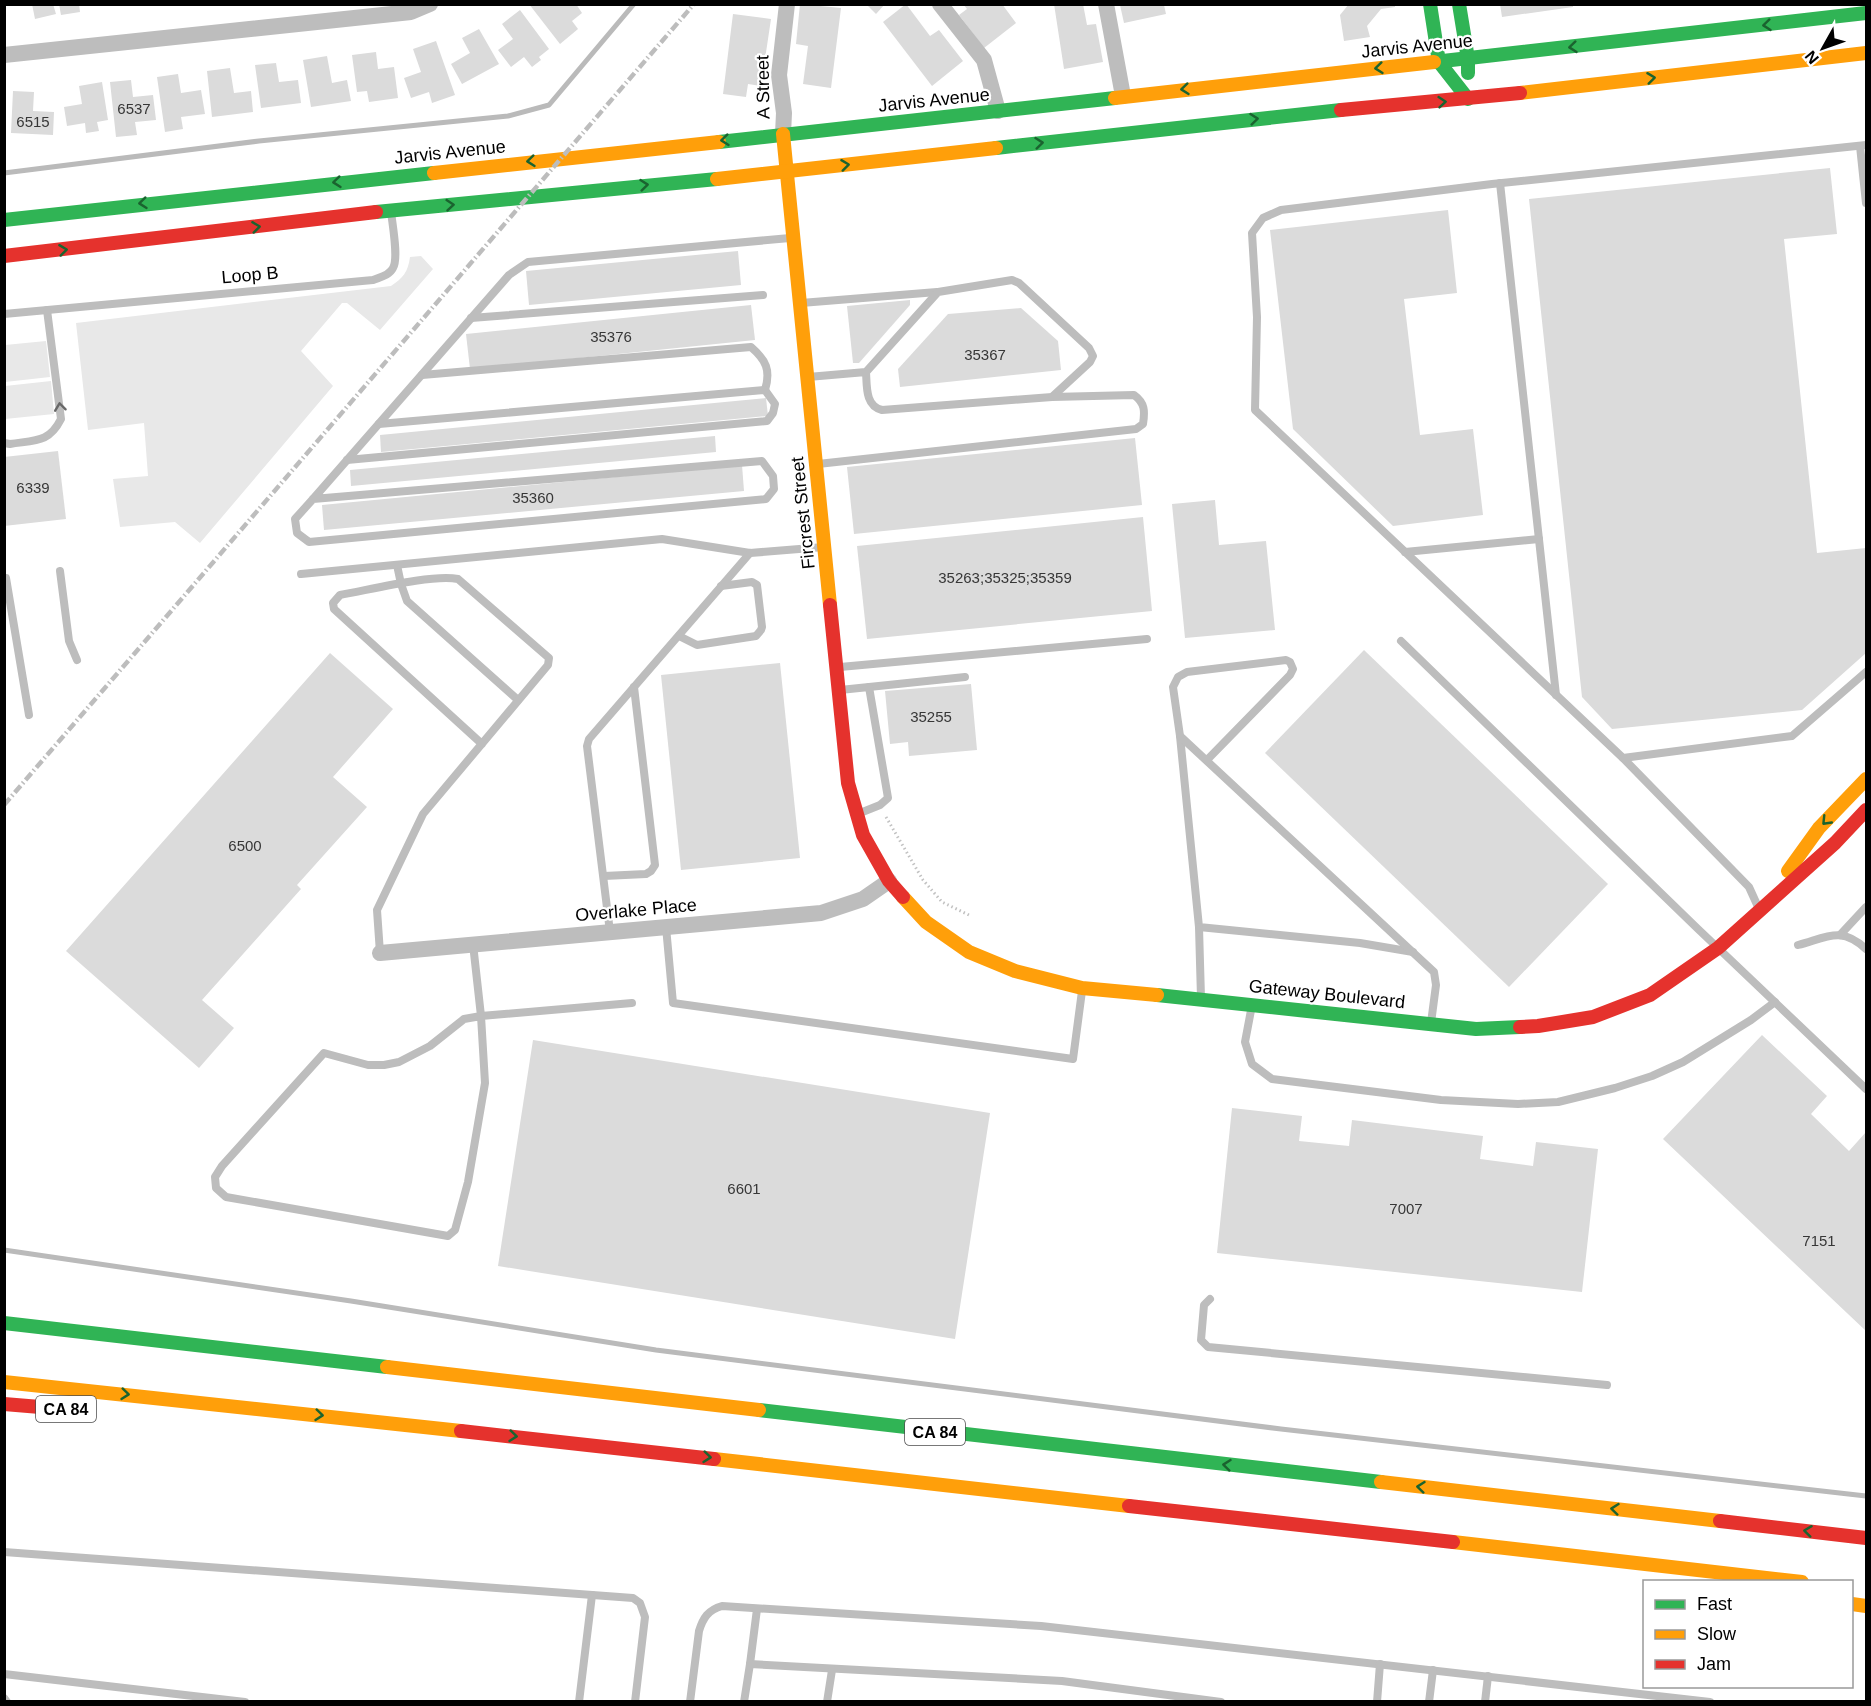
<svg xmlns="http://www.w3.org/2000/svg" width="1871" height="1706" font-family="Arial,sans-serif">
	<rect width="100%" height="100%" fill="#fff"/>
	<g fill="#e8e8e8">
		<path d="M421,256L433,269L380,330L347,303H342L301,351L333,386L200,543L175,522L120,527L113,479L148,476L144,423L88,430L76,323L391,286C403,278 408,272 410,257Z"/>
		<polygon points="46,341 50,377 5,382 5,345"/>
		<polygon points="51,381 54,414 5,419 5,386"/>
	</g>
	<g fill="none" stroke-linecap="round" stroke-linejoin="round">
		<g stroke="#bababa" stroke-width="5">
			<polyline points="4,173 259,141 508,116 549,105 634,4"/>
			<polyline points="4,1250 351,1301 656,1350 1281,1429 1866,1496"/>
		</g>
	</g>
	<g fill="#dbdbdb">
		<polygon points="32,4 53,4 56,14 35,19"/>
		<polygon points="59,4 79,4 80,12 61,15"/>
		<polygon points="529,4 576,4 582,13 572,21 578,29 560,44"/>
		<polygon points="800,4 841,8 831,88 803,84 808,46 796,44"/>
		<polygon points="866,4 885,4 876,14"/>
		<polygon points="906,4 930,36 939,30 963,61 932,86 883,22"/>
		<polygon points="963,4 1002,4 1016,23 984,48 959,15 967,9"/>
		<polygon points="1054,4 1083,4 1087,25 1096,24 1103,62 1064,69"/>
		<polygon points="1349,4 1395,4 1395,7 1381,9 1367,26 1370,37 1344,41 1340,15"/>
		<polygon points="1500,4 1573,4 1573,7 1502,17"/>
		<polygon points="1120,5 1164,5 1166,14 1124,23"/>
		<polygon points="520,10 549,49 539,57 541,60 532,67 524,57 511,67 498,50 513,39 502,24"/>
		<polygon points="733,14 771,19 761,86 748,84 746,97 723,94"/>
		<polygon points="479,29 499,64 462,84 451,64 470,53 462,38"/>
		<polygon points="436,41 455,95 432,103 429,92 411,98 404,78 421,72 413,49"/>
		<polygon points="376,52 378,69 394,67 398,98 369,102 367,91 357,92 352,55"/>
		<polygon points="327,56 332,83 347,80 351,101 311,107 303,60"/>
		<polygon points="276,63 279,82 298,80 301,103 261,108 255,65"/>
		<polygon points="230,68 234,93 251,91 253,112 212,117 207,71"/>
		<polygon points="178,74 181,93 201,90 205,114 181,117 183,129 165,132 157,77"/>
		<polygon points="131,80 133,97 153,95 156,120 135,122 137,135 116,137 110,82"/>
		<polygon points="102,82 108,120 97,122 99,131 86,133 85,123 67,126 64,107 82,104 79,86"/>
		<polygon points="13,91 34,92 33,111 54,112 53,135 11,133"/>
		<polygon points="1830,168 1837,234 1784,239 1817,553 1866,548 1866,653 1802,710 1612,729 1582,697 1529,199"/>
		<polygon points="1448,210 1457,293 1404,299 1420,435 1473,429 1483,515 1393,526 1293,429 1270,230"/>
		<polygon points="738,251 741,285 529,305 526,271"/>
		<polygon points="910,300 910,305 859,363 853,363 847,306"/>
		<polygon points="751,305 755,340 470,369 466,334"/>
		<polygon points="1021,308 1058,341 1061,370 900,387 898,369 948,314"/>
		<polygon points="766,398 768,416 381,452 380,435"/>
		<polygon points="715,436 716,452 351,486 350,470"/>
		<polygon points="1135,438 1142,505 854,534 847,467"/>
		<polygon points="58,451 66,519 4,526 4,457"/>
		<polygon points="742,465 744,491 324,530 322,505"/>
		<polygon points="1215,500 1219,545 1266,541 1275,630 1185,638 1172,504"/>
		<polygon points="1143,517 1152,611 867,639 857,546"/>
		<polygon points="1364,650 1608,884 1509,987 1265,753"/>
		<polygon points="330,653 393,709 333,777 367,807 297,885 301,889 202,1000 234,1028 199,1068 66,951"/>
		<polygon points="780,663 800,858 681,870 661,675"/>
		<polygon points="971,684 977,750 909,756 908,742 890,744 885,691"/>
		<polygon points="1762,1035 1827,1096 1811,1114 1849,1151 1866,1132 1866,1331 1663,1139"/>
		<polygon points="533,1040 990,1113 955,1339 498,1266"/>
		<polygon points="1232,1108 1302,1116 1299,1141 1349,1146 1352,1120 1483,1136 1480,1159 1533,1166 1536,1142 1598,1149 1582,1292 1217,1253"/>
	</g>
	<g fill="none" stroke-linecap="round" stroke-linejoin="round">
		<polyline stroke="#c2c2c2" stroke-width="3" stroke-dasharray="1.5 3" stroke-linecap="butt" points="886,817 923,880 942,902 971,916"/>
		<g stroke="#bdbdbd" stroke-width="8">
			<polyline points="1866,145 1492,184 1281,210 1263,218 1252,233 1257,317 1255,410 1623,758 1792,736 1866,672"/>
			<polyline points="1860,146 1866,203"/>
			<polyline points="1500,183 1556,695"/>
			<polyline points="801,303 937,292"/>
			<path d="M4,314L373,280C380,277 389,276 393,268C399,258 392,223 391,211"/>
			<polyline points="471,318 763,295"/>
			<path d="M422,375L751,347C766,360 771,370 765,390"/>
			<path d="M808,377L866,372L938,292L1012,280L1019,283L1089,348L1093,356L1090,362L1052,397L882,410C865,406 867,386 866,372"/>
			<path d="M4,443L10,444C35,440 49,443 61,419L47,310"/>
			<polyline points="347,460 767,421 773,413 775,404 765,390 379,424"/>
			<path d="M818,464L1136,429L1143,424C1145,411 1145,403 1134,395L1052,397"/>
			<polyline points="313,499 762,461 773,476 774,489 766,499 309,542 297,533 295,519 313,499 509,275 528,262 790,238"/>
			<polyline points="1405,552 1539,539"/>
			<polyline points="397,565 401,584 407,601 518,700"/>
			<polyline points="60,571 69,641 77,660"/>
			<polyline points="301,574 662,539 750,553 824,547"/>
			<polyline points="6,578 29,715"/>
			<polyline points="679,636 697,645 756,636 761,630 762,627 757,585 752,582 721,586"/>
			<polyline points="1401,641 1698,929 1866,1089"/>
			<polyline points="840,667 1147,639"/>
			<polyline points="869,687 965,677"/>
			<polyline points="840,690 869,687 887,792 888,798 880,805 860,813"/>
			<polyline points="1180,736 1199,927 1360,943 1413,952"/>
			<polyline points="1623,758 1749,887 1759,909"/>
			<polyline points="1207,760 1290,675 1293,669 1290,662 1286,660 1187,672 1178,677 1173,687 1180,736 1434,972 1436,985 1431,1023"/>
			<polyline points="604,876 646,874 651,871 655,865 634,687"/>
			<polyline points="666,927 673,1003 1073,1059 1082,991"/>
			<polyline points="1199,927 1201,998"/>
			<polyline points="610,932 587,746 589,739 750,553"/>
			<polyline points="1840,935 1866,907"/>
			<polyline points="473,944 481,1016 485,1083 468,1182 455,1230 448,1236 226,1197 216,1188 215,1177 222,1166 324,1053 368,1065 384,1065 399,1062 430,1046 464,1019 481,1016 632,1003"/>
			<path d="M1798,945C1828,937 1841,926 1866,949"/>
			<path d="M380,953L377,910L423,814L548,665L549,658L458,579C432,574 369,590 340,595L333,603L334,609L482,744"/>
			<polyline points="1252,1005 1245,1042 1252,1064 1272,1079 1441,1100 1518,1104 1558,1102 1615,1088 1652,1076 1683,1062 1751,1020 1775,1002"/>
			<polyline points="1210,1299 1204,1305 1201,1340 1208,1347 1607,1385"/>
			<polyline points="4,1552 633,1598 640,1603 645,1617 635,1702"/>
			<polyline points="750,1664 757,1609"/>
			<polyline points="4,1674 245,1702"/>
			<polyline points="4,1698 7,1702"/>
			<polyline points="579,1702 592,1595"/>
			<path d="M690,1702L699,1631C703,1618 708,1610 722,1606L1041,1626L1710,1702"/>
			<polyline points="744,1702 750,1664 1062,1681 1221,1702"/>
			<polyline points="827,1702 832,1670"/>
			<polyline points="1377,1702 1380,1664"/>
			<polyline points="1429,1702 1433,1670"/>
			<polyline points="1485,1702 1488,1676"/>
		</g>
		<g stroke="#bdbdbd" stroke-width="16">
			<polyline points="940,4 984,60 998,111"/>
			<polyline points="1106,4 1123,96"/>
			<polyline points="4,55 411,12 430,4"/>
			<polyline points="783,134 784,113 779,75 787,4"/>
			<polyline points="380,953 821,913 863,899 889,881"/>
		</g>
		<g stroke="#30b455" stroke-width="14">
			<polyline points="1430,4 1439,62 1468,99"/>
			<polyline points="1459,4 1468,59 1468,73"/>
			<polyline points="1434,62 1866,13"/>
			<polyline points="719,142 1115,98"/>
			<polyline points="996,148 1341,110"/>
			<polyline points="376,212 717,179"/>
			<polyline points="4,220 434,173"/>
			<polyline points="1157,995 1476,1029 1520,1027"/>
			<polyline points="4,1323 387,1367"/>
			<polyline points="759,1410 1381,1482"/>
		</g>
		<g stroke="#ff9f0a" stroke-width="14">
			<polyline points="1520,93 1866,53"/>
			<polyline points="1115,98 1434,62"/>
			<polyline points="783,134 830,605"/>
			<polyline points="434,173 719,142"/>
			<polyline points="717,179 996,148"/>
			<polyline points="1788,871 1819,828 1866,779"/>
			<polyline points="903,897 926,922 969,952 1015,971 1082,988 1157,995"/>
			<polyline points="387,1367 759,1410"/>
			<polyline points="4,1382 461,1431"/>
			<polyline points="714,1459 1129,1506"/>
			<polyline points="1381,1482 1720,1521"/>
			<polyline points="1453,1542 1802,1582"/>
			<polyline points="1852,1604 1866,1606"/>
		</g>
		<g stroke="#e5322d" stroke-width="14">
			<polyline points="1341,110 1520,93"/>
			<polyline points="4,256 376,212"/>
			<polyline points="830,605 848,783 863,835 889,881 903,897"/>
			<polyline points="1520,1027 1538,1026 1593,1017 1650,995 1718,948 1835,843 1866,810"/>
			<polyline points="4,1404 52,1408"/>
			<polyline points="461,1431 714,1459"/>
			<polyline points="1129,1506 1453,1542"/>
			<polyline points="1720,1521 1866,1538"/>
		</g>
		<polyline stroke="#bdbdbd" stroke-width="4.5" stroke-dasharray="9 3 1.5 3" stroke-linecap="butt" points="4,805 694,4"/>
	</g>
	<defs><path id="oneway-chevron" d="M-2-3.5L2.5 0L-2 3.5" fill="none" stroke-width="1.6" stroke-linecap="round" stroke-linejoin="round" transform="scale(1.5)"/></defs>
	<g stroke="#1a632f">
		<use href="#oneway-chevron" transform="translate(1767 25) rotate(174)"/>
		<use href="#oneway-chevron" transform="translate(1573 47) rotate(174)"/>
		<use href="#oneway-chevron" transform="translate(1379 68) rotate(174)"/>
		<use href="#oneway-chevron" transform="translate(1651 78) rotate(-7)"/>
		<use href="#oneway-chevron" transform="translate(1185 89) rotate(174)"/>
		<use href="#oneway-chevron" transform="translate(1442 102) rotate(-5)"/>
		<use href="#oneway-chevron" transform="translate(1254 119) rotate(-6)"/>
		<use href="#oneway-chevron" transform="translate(725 140) rotate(174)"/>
		<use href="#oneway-chevron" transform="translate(1039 143) rotate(-6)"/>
		<use href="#oneway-chevron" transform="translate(531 161) rotate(174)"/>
		<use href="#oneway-chevron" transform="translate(845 165) rotate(-7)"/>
		<use href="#oneway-chevron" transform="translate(337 182) rotate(174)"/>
		<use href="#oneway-chevron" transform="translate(644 185) rotate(-6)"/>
		<use href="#oneway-chevron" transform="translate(143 203) rotate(174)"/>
		<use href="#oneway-chevron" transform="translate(450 205) rotate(-5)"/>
		<use href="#oneway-chevron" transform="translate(256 227) rotate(-7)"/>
		<use href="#oneway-chevron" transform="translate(63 250) rotate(-7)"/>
		<use href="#oneway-chevron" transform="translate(1826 821) rotate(134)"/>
		<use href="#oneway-chevron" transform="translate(125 1394) rotate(6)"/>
		<use href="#oneway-chevron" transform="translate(319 1415) rotate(6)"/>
		<use href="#oneway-chevron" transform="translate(513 1436) rotate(6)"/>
		<use href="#oneway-chevron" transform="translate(707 1457) rotate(6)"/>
		<use href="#oneway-chevron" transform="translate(1227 1465) rotate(-174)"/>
		<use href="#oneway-chevron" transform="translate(1421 1487) rotate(-174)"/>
		<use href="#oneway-chevron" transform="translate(1615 1509) rotate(-174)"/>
		<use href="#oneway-chevron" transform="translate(1808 1531) rotate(-173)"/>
	</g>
	<use stroke="#686868" href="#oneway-chevron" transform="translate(60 407) rotate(-97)"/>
	<g text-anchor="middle" stroke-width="4.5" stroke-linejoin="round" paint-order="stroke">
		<g font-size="15" fill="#373737">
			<text x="134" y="114">6537</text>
			<text x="33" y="127">6515</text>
			<text x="611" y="342">35376</text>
			<text x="985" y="360">35367</text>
			<text x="33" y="493">6339</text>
			<text x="533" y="503">35360</text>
			<text x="1005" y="583">35263;35325;35359</text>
			<text x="931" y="722">35255</text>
			<text x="245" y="851">6500</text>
			<text x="744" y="1194">6601</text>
			<text x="1406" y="1214">7007</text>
			<text x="1819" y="1246">7151</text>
		</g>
		<g fill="#fff" stroke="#4c4c4c" stroke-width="1.5">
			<rect x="36" y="1396" width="60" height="26" rx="4.5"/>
			<rect x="905" y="1419" width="60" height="26" rx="4.5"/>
		</g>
		<g font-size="16" font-weight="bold" fill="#000">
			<text x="66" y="1415">CA 84</text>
			<text x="935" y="1438">CA 84</text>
		</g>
		<g font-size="18" fill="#000" stroke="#fff">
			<text transform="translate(1417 46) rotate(-6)" y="6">Jarvis Avenue</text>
			<text transform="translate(763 87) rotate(-91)" y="6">A Street</text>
			<text transform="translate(934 100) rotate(-6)" y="6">Jarvis Avenue</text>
			<text transform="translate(450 152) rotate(-6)" y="6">Jarvis Avenue</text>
			<text transform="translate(250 275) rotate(-5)" y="6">Loop B</text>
			<text transform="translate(803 513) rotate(-96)" y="6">Fircrest Street</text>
			<text transform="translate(636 910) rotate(-5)" y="6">Overlake Place</text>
			<text transform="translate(1327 994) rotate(6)" y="6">Gateway Boulevard</text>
		</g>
	</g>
	<rect width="1871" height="1706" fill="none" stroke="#000000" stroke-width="12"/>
	<rect x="1643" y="1580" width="210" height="108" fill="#ffffff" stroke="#999999" stroke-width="1.5"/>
	<rect x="1655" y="1600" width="30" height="9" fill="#30b455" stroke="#999999" stroke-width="1.5"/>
	<text x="1697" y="1610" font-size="18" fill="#000000">Fast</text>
	<rect x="1655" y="1630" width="30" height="9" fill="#ff9f0a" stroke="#999999" stroke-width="1.5"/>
	<text x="1697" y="1640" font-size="18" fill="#000000">Slow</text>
	<rect x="1655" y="1660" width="30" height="9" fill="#e5322d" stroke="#999999" stroke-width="1.5"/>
	<text x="1697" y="1670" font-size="18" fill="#000000">Jam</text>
	<g transform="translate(1823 48) rotate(230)" stroke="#ffffff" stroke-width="4.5" paint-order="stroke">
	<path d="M0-4.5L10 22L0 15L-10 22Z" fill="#000000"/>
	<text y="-9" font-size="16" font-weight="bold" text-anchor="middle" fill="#000000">N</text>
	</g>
</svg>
